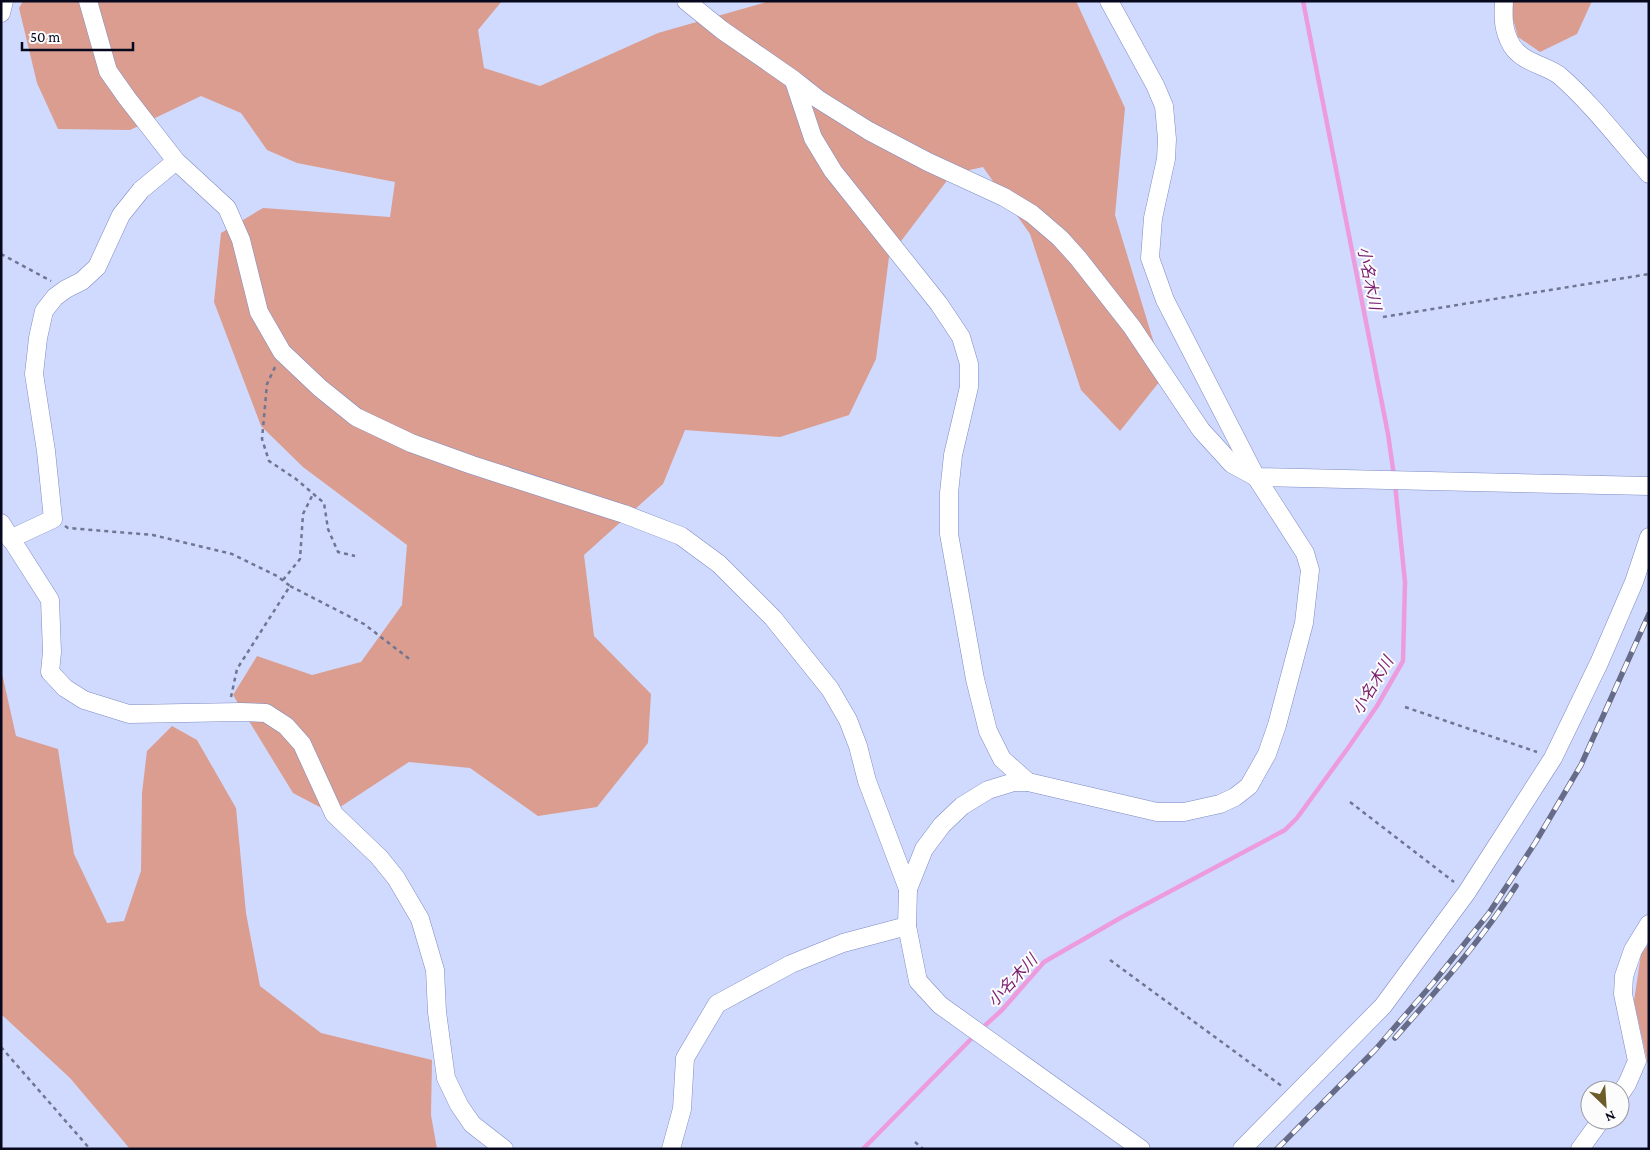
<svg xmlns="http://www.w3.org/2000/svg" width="1650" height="1150" font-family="'Crimson Pro','Noto Sans JP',serif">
	<rect width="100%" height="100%" fill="#d0dafe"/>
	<g fill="#da9d8f">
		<polygon points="23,1 502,1 478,30 484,68 540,86 658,33 770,1 1076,1 1125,108 1115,215 1164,376 1120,431 1081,390 1030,234 983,167 952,174 889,257 876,359 849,415 780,437 685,430 663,484 584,555 594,636 651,694 648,743 597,807 538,816 470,768 409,762 331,813 293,793 233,695 257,656 312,675 361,662 402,605 407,545 303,467 261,426 214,302 221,233 263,208 390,217 395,182 297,163 267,150 241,113 201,96 130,130 58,129 37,83 19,8"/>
		<polygon points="1508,1 1592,1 1577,34 1540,52 1518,37"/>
		<polygon points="1,669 16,736 58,749 74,854 107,923 124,921 141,871 142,793 147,751 172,726 197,740 236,808 246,913 260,986 321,1033 432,1060 431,1115 437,1149 130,1149 70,1078 1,1014"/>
		<polygon points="1649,944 1649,1069 1634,1001 1641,954"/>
	</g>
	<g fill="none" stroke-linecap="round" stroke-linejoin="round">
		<g stroke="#ec9cdd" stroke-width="4.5">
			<polyline points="1303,1 1388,434 1394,476"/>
			<polyline points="980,1030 1002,1010 1044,962 1122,917 1285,830 1297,818 1348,748 1377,706 1403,661 1405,582 1395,484"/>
			<polyline points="863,1149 975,1035"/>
		</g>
		<defs>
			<g id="street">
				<polyline points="88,1 108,71 127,98 176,161 227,208 241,240 259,312 282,352 320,388 356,417 411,443 472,465 624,514 681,536 719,564 773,618 830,689 848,720 858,746 867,781 908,889"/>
				<polyline points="686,1 722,30 794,80 818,99 869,131 928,162 1004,197 1032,214 1060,238 1078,258 1132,327 1201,430 1232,464 1256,477 1649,486"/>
				<polyline points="1109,1 1155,85 1164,106 1167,139 1166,159 1153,218 1150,258 1165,300 1256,477 1305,553 1310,570 1304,623 1277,725 1267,754 1249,786 1235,797 1220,804 1184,812 1157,812 1028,782 1014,782 988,790 962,806 942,825 924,849 908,889 907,926 918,981 940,1005 1141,1149"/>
				<path d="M1504,1C1503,18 1503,31 1512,46C1524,64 1547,65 1560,76C1593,105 1620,141 1649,174"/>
				<polyline points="1,13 4,1"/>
				<polyline points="794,81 813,138 833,171 939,304 961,337 969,364 969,387 953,455 949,493 949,534 975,679 988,731 1002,759 1028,782"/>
				<polyline points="1,523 50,600 52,652 50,672 65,688 84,700 129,714 241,712 266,713 286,726 302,744 334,814 379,857 396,878 420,919 435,970 437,1012 446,1078 459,1105 472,1124 504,1149"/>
				<polyline points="10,539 53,519 46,451 34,374 38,338 44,311 55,297 66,289 82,281 97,267 121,215 141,190 176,161"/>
				<polyline points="1620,1094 1627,1084 1637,1061 1623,994 1624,976 1633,950 1649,924"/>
				<polyline points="671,1149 682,1109 685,1058 717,1004 791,964 843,943 907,926"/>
				<polyline points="1242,1149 1383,1006 1467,892 1553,758 1599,663 1634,582 1649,537"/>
				<polyline points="1580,1149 1601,1120"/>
			</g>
		</defs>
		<use href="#street" stroke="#7e8bc3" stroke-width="19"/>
		<g stroke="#6f7692" stroke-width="2.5" stroke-dasharray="4 4" stroke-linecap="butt">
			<polyline points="1,254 51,281"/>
			<polyline points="1383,317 1649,274"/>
			<polyline points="275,367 267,384 262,439 269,461 296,479 324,503 328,529 338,552 355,556"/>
			<polyline points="65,526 68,528 153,535 232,554 277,576 290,586 237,669 231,697"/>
			<polyline points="283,580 300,559 303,514 313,494"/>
			<polyline points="290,586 364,624 412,661"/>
			<polyline points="1405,707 1537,752"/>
			<polyline points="1350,802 1454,882"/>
			<polyline points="1110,960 1283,1087"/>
			<polyline points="1,1047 90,1149"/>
			<polyline points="915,1142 923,1149"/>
		</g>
		<use href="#street" stroke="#fff" stroke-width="18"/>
		<defs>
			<g id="rail">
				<path d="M1395,1038C1438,989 1481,941 1516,886"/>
				<polyline points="1277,1149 1375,1050 1433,983 1489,913 1535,843 1581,765 1649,614"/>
			</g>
		</defs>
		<use href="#rail" stroke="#666c88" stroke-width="5.5"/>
		<use href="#rail" stroke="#fcfcfc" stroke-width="4" stroke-dasharray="11" stroke-linecap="butt"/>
	</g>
	<g text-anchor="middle" stroke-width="4" stroke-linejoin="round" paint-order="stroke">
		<g font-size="16" font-style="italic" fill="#791d6e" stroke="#fcfcfc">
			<text transform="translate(1370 278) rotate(79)" y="6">小名木川</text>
			<text transform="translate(1372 685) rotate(-59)" y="6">小名木川</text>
			<text transform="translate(1012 980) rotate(-47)" y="6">小名木川</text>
		</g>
	</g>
	<rect width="1650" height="1150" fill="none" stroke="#06091d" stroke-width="5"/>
	<g transform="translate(1605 1105) rotate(155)"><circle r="24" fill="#fcfcfc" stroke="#9a9ba3"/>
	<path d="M0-4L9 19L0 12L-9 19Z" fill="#6b5c29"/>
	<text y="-8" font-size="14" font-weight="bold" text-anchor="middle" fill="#06091d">N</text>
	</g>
	<path d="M22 42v8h111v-8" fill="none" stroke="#06091d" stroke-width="2.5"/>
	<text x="30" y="42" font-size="15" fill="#06091d" stroke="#fcfcfc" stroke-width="4" paint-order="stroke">50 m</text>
</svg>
